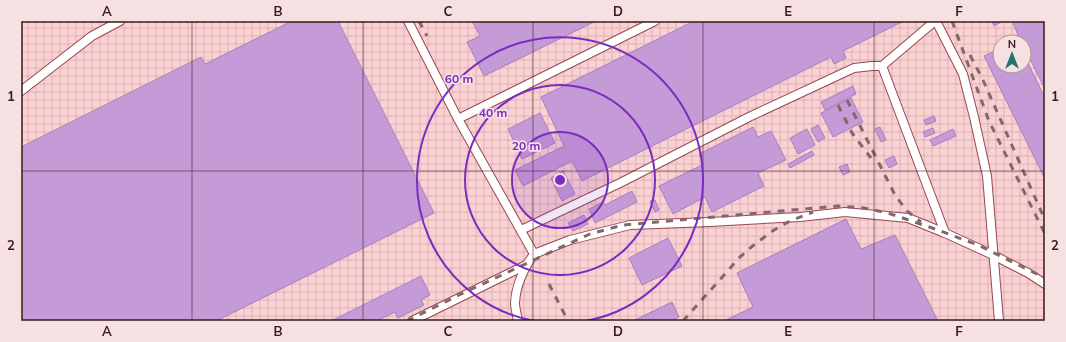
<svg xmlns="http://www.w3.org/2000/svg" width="1066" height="342" font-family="Mulish,sans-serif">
	<defs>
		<pattern id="industrial-grid" width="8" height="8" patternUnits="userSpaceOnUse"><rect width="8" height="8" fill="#fbd1d3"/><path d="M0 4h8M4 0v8" fill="none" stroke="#d8b3b5"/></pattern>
	</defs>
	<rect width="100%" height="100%" fill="#f5e1e2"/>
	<path fill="url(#industrial-grid)" fill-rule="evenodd" d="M21,21H1045V321H21ZM1000,42H1024V66H1000Z"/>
	<g fill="#c49ad7" stroke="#ab7dc0">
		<polygon points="292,21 338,21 434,213 216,321 21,321 21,147 201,57 205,64"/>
		<polygon points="472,21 596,21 484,76 467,42 480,36"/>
		<polygon points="694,21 904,21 843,51 846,58 834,64 831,57 582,181 572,161 523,186 515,170 564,146 541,97"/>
		<polygon points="992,21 1003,21 994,26"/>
		<polygon points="1012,21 1045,21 1045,89 1024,47 1024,42 1021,42"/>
		<polygon points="1000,49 1000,66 1024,66 1024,55 1045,98 1045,179 984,56"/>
		<polygon points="853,86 856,94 825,110 821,102"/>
		<polygon points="851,98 863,122 833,137 821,113"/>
		<polygon points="540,113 555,143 522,159 508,129"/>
		<polygon points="934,116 936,121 926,125 924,120"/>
		<polygon points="818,125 825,138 818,142 811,129"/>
		<polygon points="753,127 758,137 771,131 786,160 758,173 764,186 712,212 705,197 673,214 659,186 704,164 699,154"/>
		<polygon points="880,127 886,140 881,142 875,129"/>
		<polygon points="933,128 935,133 925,137 923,132"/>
		<polygon points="807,129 815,145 798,154 790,138"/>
		<polygon points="953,129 956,136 933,146 930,140"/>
		<polygon points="812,151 814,155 790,168 788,164"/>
		<polygon points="894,156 897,164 889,168 885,160"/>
		<polygon points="847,164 850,172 843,175 839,167"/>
		<polygon points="563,171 575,194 562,201 551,178"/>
		<polygon points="632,191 637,202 595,223 589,209 603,202 605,205"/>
		<polygon points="655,200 659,210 655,212 650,201"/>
		<polygon points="584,215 588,224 573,231 568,223"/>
		<polygon points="846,219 861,249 895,235 938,321 724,321 753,307 737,273"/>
		<polygon points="668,238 682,266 642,285 629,258"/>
		<polygon points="421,276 430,295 421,300 424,305 398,318 395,312 377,321 331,321"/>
		<polygon points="672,302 679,317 671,321 633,321"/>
	</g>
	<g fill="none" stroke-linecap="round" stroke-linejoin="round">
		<defs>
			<g id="service">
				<path d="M408,21L458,119L534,254C524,268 516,284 515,303C515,308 517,315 518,321"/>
				<polyline points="935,21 882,66 945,233"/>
				<polyline points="936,21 963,74 974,117 987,176 999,321"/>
				<polyline points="21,91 92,36 120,21"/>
				<polyline points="458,119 655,21"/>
				<polyline points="521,230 620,183 749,117 854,68 872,66 882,66"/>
				<polyline points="534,254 570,240 630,225 710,222 800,217 845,212 908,218 945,233 993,255 1028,273 1045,284"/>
				<polyline points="412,321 526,265"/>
			</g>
		</defs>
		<use href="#service" stroke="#994850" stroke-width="10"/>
		<use href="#service" stroke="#fff" stroke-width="8"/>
		<g stroke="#836769" stroke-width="3" stroke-dasharray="7 7" stroke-linecap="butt">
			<polyline points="419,21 427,36"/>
			<polyline points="952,21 989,121 1045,234"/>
			<polyline points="970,55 983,80 1045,220"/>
			<polyline points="847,100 895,195 907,211 921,222"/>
			<polyline points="838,105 852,133 871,158"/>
			<polyline points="549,284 568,321"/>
			<polyline points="407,321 459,295 568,244 590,234 623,225 838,206 864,208 888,213 935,229 978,245 1045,278"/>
			<polyline points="683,321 740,257 755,244 774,230 790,221 813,212"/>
		</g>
	</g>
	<path fill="none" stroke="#3a181b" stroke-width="1" stroke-opacity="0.55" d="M192,21V321M363,21V321M533,21V321M703,21V321M874,21V321M21,171H1045"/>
	<circle cx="560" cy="180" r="48" fill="#7b2cbf" fill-opacity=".12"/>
	<g fill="none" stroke="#7b2cbf" stroke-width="2">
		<circle cx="560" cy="180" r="48"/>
		<circle cx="560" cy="180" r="95"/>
		<path d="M535 321A143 143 0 1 1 585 321"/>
	</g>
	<circle cx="560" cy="180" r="6" fill="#7b2cbf" stroke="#f5e1e2" stroke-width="2"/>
	<g font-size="12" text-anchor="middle" font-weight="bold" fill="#7b2cbf" stroke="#f5e1e2" stroke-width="3.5" stroke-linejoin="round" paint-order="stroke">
		<text x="459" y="83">60 m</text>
		<text x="493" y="117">40 m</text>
		<text x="526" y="150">20 m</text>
	</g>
	<rect width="1066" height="342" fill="none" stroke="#f5e1e2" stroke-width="44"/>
	<g transform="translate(1012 54)"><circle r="19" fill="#f5e1e2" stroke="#aa9192"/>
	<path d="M0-3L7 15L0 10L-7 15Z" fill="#257070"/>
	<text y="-6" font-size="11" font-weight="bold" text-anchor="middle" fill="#3a181b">N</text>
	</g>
	<rect x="22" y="22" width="1022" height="298" fill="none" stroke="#3a181b" stroke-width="1.5"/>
	<g font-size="13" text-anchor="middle" font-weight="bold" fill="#3a181b">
		<text x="107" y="16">A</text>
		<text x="278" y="16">B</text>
		<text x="448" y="16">C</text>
		<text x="618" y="16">D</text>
		<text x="788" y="16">E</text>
		<text x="959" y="16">F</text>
		<text x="11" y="101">1</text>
		<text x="1055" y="101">1</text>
		<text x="11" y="250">2</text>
		<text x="1055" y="250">2</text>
		<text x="107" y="336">A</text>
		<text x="278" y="336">B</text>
		<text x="448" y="336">C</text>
		<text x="618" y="336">D</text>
		<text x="788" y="336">E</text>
		<text x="959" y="336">F</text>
	</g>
</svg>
